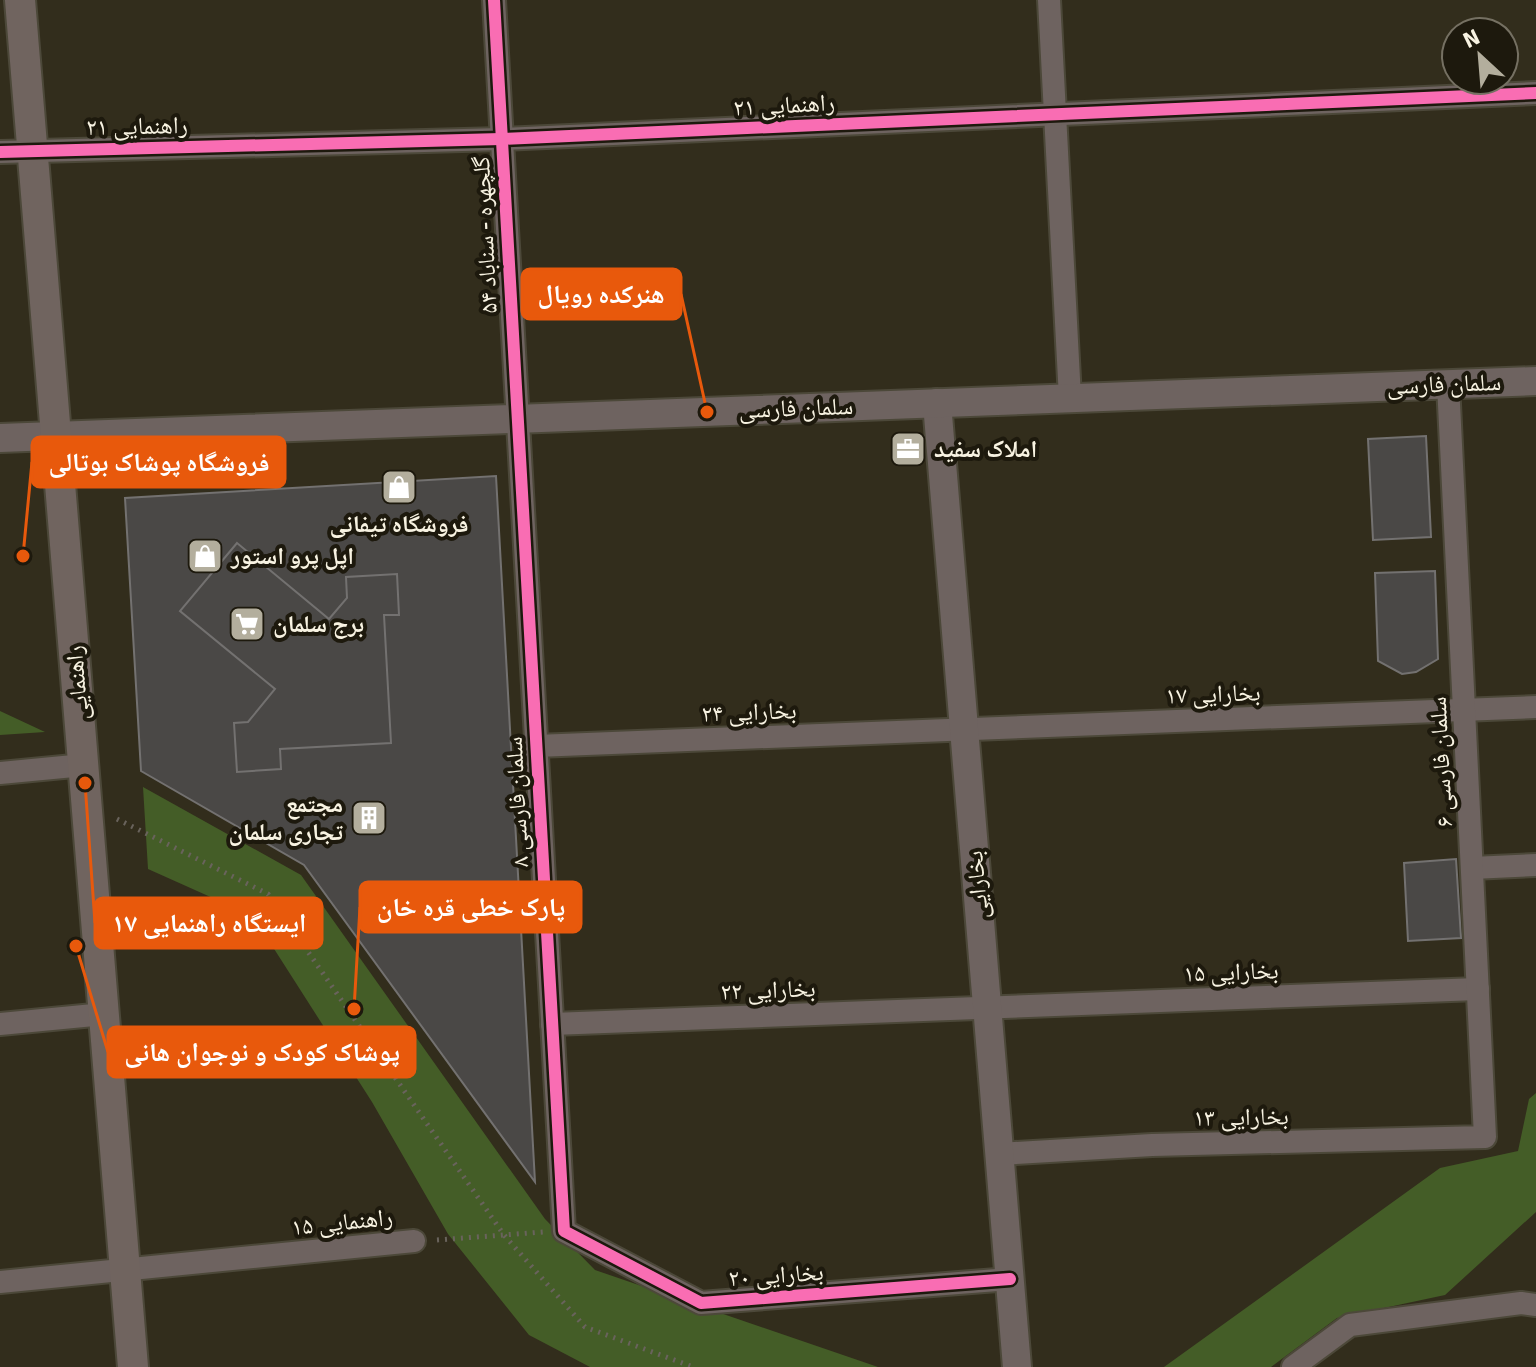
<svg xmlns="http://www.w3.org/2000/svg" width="1536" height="1367" font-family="Signika,'Noto Naskh Arabic',sans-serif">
	<rect width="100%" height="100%" fill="#322d1c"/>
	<g fill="#445d27">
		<polygon points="0,711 45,732 0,735"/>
		<polygon points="143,787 301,875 545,1219 595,1270 878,1367 590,1367 529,1335 448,1234 372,1102 253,916 148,869"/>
		<polygon points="1536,1093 1536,1212 1445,1295 1337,1318 1271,1367 1164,1367 1440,1168 1518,1151 1529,1099"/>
	</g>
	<g fill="#4a4846" stroke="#737170" stroke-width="2">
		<polygon points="1426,436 1431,537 1373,540 1368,439"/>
		<polygon points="496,476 535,1182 304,865 141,771 125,498"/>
		<polygon points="237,543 329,619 347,598 346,577 397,574 399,615 384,615 391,743 280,749 281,769 237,772 234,723 248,722 275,689 180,611"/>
		<polygon points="1435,571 1438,659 1416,672 1402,674 1378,661 1375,573"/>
		<polygon points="1456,859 1461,938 1408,941 1404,863"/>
	</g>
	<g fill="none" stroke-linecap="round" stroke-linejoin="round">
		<defs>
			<g id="minor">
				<polyline points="494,0 564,1231 701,1303 1010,1279"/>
				<polyline points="1049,0 1070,398"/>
				<polyline points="0,152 501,139 1536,93"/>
				<polyline points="536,746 1536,707"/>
				<polyline points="0,773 84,765"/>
				<polyline points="1472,868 1536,865"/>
				<polyline points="0,1024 104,1014"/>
				<polyline points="552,1024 1478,989"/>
				<polyline points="999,1154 1152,1145 1485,1137 1448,384"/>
				<polyline points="0,1282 414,1241"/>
				<polyline points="1293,1367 1350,1325 1521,1303 1536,1305"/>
			</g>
			<g id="tertiary">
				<polyline points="937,403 1017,1367"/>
				<polyline points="0,438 1536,381"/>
			</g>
			<polyline id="secondary" points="20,0 133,1367"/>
		</defs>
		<use href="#minor" stroke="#4c4839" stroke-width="26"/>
		<use href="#tertiary" stroke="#4c4839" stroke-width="32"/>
		<use href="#secondary" stroke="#4c4839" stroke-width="34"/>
		<g stroke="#69635c" stroke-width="5" stroke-dasharray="2 6" stroke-linecap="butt">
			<polyline points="117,819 268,894 504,1235 585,1327 693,1367"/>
			<polyline points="437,1240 543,1232"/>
		</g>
		<use href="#minor" stroke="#6e6360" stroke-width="22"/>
		<use href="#tertiary" stroke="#6e6360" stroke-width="28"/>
		<use href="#secondary" stroke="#70645f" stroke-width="30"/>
		<defs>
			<g id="cycleway">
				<polyline points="494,0 564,1231 701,1303 1010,1279"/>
				<polyline points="0,152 501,139 1536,93"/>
			</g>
		</defs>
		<use href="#cycleway" stroke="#1d190d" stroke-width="17"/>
		<use href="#cycleway" stroke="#f96db3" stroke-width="12"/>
	</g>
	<defs>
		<symbol id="office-square" viewBox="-11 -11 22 22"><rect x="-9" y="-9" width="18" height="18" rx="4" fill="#b3ae9d" stroke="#1d190d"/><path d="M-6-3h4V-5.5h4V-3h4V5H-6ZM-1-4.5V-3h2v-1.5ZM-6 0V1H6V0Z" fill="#fff"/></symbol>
		<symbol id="shop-square" viewBox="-11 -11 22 22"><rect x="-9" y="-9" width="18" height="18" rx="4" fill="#b3ae9d" stroke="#1d190d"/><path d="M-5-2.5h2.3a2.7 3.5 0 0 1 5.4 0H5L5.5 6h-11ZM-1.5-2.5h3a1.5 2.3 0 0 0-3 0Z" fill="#fff"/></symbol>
		<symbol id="supermarket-square" viewBox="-11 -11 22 22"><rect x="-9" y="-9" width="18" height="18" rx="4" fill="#b3ae9d" stroke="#1d190d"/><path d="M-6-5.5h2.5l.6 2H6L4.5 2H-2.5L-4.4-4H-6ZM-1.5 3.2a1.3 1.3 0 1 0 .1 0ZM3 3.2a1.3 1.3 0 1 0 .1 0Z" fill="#fff"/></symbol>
		<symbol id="building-square" viewBox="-11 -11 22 22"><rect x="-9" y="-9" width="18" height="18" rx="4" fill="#b3ae9d" stroke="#1d190d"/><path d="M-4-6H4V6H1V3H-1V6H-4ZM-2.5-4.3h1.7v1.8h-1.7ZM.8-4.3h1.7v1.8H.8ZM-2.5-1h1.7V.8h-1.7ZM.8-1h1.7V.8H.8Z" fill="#fff"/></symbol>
	</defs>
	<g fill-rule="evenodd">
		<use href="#office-square" x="888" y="429" width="40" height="40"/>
		<use href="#shop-square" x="379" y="467" width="40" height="40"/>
		<use href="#shop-square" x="185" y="536" width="40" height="40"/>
		<use href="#supermarket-square" x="227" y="604" width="40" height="40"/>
		<use href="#building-square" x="349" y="798" width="40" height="40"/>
	</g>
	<g text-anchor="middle" stroke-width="8" stroke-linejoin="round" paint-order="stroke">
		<g font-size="24" fill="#f8f3e2" stroke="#1d190d">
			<text transform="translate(784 105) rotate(-3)" y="8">راهنمایی ۲۱</text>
			<text transform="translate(137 126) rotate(-1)" y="8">راهنمایی ۲۱</text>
			<text transform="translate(485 235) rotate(-93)" y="8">گلچهره - سناباد ۵۴</text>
			<text transform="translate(1444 384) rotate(-2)" y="8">سلمان فارسی</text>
			<text transform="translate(796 408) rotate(-2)" y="8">سلمان فارسی</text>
			<text transform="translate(77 683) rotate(-95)" y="8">راهنمایی</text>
			<text transform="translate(1213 694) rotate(-2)" y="8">بخارایی ۱۷</text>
			<text transform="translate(749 712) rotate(-2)" y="8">بخارایی ۲۴</text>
			<text transform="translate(1441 762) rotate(-93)" y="8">سلمان فارسی ۶</text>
			<text transform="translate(517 802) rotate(-93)" y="8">سلمان فارسی ۸</text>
			<text transform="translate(977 885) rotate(-95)" y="8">بخارایی</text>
			<text transform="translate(1231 972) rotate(-2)" y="8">بخارایی ۱۵</text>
			<text transform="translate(768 990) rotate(-2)" y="8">بخارایی ۲۲</text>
			<text transform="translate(1241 1117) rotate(-1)" y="8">بخارایی ۱۳</text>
			<text transform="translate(342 1222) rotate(-6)" y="8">راهنمایی ۱۵</text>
			<text transform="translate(776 1275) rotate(-4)" y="8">بخارایی ۲۰</text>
		</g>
		<g font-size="24" font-weight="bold" fill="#f8f3e2" stroke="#1d190d" text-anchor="start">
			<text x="934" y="457">املاک سفید</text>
			<text x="399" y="532" text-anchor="middle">فروشگاه تیفانی</text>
			<text x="231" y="564">اپل پرو استور</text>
			<text x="273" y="632">برج سلمان</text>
			<text x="343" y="812" text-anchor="end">مجتمع<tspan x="343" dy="28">تجاری سلمان</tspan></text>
		</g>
	</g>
	<path fill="none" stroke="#e8590c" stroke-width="3" d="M707 412L681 294M23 556L32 462M354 1009L360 907M85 783L95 923M76 946L108 1052"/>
	<g fill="#e8590c" stroke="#1d190d" stroke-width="3">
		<circle cx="707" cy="412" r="8"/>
		<circle cx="23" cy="556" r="8"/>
		<circle cx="354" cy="1009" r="8"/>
		<circle cx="85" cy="783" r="8"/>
		<circle cx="76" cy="946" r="8"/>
	</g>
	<g fill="#e8590c" stroke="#e8590c" stroke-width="3">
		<rect x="522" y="269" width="159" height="50" rx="8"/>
		<rect x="32" y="437" width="253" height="50" rx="8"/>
		<rect x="360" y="882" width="221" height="50" rx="8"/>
		<rect x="95" y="898" width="227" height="50" rx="8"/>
		<rect x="108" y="1027" width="307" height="50" rx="8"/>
	</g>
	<g font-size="26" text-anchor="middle" font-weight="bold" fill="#fff">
		<text x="601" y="303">هنرکده رویال</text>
		<text x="159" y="471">فروشگاه پوشاک بوتالی</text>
		<text x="471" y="916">پارک خطی قره خان</text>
		<text x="209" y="932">ایستگاه راهنمایی ۱۷</text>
		<text x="262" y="1061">پوشاک کودک و نوجوان هانی</text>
	</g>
	<g transform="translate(1480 56) rotate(334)"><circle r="38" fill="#1d190d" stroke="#757062" stroke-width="2"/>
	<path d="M0-6L14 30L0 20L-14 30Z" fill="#b3ae9d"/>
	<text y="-12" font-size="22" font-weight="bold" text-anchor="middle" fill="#f8f3e2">N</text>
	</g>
</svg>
